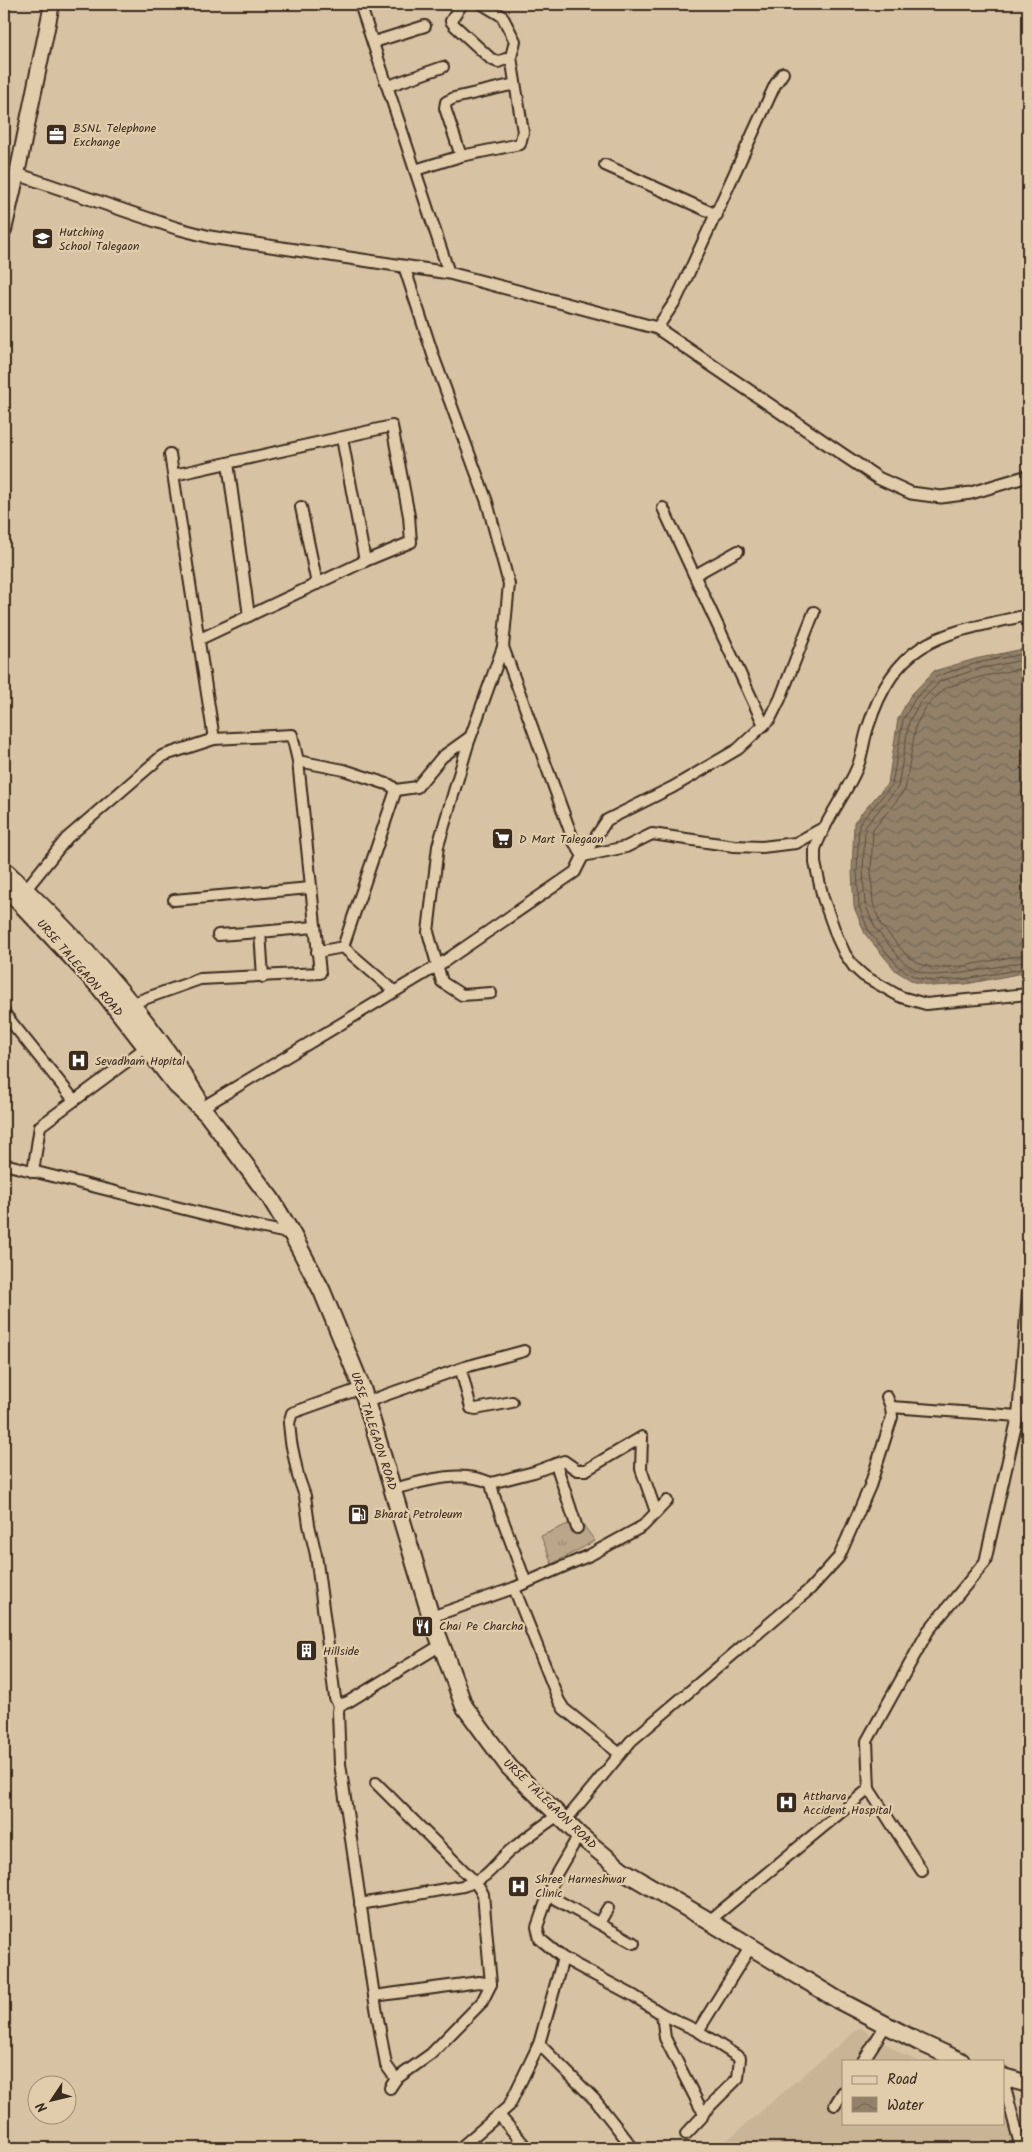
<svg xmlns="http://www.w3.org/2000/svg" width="1032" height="2152" font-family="Kalam,sans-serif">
	<defs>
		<pattern id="park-tufts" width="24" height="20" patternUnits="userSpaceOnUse" patternTransform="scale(1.25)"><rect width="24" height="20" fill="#baa78a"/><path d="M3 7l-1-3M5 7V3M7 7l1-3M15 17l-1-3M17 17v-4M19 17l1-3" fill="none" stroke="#988870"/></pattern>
		<pattern id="water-waves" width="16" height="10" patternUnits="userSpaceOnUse" patternTransform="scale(1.25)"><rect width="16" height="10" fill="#928069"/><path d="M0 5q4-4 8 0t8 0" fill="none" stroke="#786956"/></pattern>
	</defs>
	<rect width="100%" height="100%" fill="#d7c3a3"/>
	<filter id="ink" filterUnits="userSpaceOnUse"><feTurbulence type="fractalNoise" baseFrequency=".02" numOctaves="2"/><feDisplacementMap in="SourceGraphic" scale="10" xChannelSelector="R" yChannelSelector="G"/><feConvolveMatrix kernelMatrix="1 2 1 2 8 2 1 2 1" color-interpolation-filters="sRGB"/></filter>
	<g filter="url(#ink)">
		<polygon fill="#c9b596" points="860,2027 904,2055 919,2061 843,2061 843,2123 1003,2123 1003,2091 1017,2148 718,2148"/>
		<polygon fill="url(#park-tufts)" stroke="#7a6854" points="579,1519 595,1541 552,1564 541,1536"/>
		<polygon fill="url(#water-waves)" stroke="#6f5e4b" points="1028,648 1028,972 966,984 932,986 914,982 896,971 865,934 854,907 852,872 854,822 888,783 898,719 910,696 934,671 975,659"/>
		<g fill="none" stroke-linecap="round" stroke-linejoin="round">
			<g stroke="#5e4c3c" stroke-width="1">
				<polyline points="1028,653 977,663 937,676 915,699 903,720 892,785 859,824 857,871 859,906 869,932 899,967 915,977 933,981 965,979 1028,968"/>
				<polyline points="1028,659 978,669 941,681 920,702 909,722 898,787 865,827 863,871 865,904 875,928 903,962 918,971 933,975 964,973 1028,961"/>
				<polyline points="1028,667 980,677 945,688 926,707 916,725 905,790 873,830 871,871 873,903 881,925 908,957 921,964 934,968 963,966 1028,954"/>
			</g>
			<defs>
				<g id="minor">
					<polyline points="360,4 449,273"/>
					<polyline points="462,4 451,21 454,25 491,59 498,62 511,57"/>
					<polyline points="374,42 425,26"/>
					<polyline points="388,86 443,67"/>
					<polyline points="461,156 445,108 446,102 454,98 515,84"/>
					<polyline points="605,165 717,215"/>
					<polyline points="415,170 461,156 520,144 523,132 511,57 515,41 502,16 482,4"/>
					<polyline points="404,266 434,358 487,502 509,584 503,647 468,744 438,846 428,932 442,982 462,995 491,993"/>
					<polyline points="657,328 676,300 685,281 775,85 783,73"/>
					<polyline points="342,438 365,561"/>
					<polyline points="170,454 214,739"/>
					<polyline points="228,463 249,616"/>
					<polyline points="174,475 392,426 409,516 411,542 365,561 200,639"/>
					<polyline points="301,507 317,584"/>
					<polyline points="663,508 764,725"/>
					<polyline points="695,575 738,551"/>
					<path d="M1028,615C944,634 898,635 868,727C863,741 863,754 857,768C845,796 825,820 815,849V863L823,898L837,937L845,954L854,967L864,976L901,997L926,1004L1028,994"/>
					<polyline points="298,761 344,770 390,785 396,790 343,947 317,952"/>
					<polyline points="396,790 417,787 442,757 470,737"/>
					<polyline points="583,856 607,820 673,787 738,749 770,719 780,699 814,612"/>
					<polyline points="583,856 626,847 652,834 734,846 762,847 796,843 825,827"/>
					<polyline points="22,894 67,838 162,756 214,739 292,735 298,761 320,973 200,979 130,1004"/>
					<polyline points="174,900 310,888"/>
					<polyline points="218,935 260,932"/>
					<polyline points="343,947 394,991"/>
					<polyline points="263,977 260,932 314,927"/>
					<polyline points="4,1013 74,1100"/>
					<polyline points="203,1107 442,963 575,872 583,856 574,842 503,647"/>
					<polyline points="4,1164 240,1223 292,1234"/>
					<polyline points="33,1172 40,1126 145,1048"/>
					<polyline points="461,1370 471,1408 476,1409 512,1402"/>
					<polyline points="362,1388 292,1413 289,1423 291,1442 298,1476 305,1496 309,1525 316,1555 335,1698 339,1705 338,1712 340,1764 374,1996 386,2065 396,2079"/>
					<polyline points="366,1402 465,1367 524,1351"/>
					<polyline points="891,1407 1018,1416 1028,1293"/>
					<polyline points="556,1464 577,1528"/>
					<polyline points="491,1483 534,1472 564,1461 577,1470 586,1470 642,1437 641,1469 656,1512"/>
					<path d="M393,1489C424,1481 460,1469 491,1483L494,1496L526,1583"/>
					<polyline points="514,1588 559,1701 564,1709 620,1754"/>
					<polyline points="431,1617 514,1588 590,1555 643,1526 667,1501"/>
					<polyline points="339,1705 348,1702 441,1645"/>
					<polyline points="376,1783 475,1882 483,1894 491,1984 482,2002 431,2054 396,2079 390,2088"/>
					<polyline points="869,1789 922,1871"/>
					<polyline points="565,1821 631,1741 810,1589 839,1557 870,1486 892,1417 891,1407 887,1397"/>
					<polyline points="579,1835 555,1876 537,1927 540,1939 563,1958 634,1996 662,2014 698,2031 740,2058 738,2078 704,2112 702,2117 686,2134"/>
					<polyline points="548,1895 634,1943"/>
					<path d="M360,1904L463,1886C492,1877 491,1866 512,1849C527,1837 543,1826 558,1815"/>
					<polyline points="709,1921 869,1789 867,1741 928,1631 985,1562 1018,1416"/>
					<polyline points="599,1923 608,1908"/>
					<polyline points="374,1996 479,1982 491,1984"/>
					<polyline points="662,2014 665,2038 700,2107 704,2112"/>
					<polyline points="698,2031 751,1946"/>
					<polyline points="539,2044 595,2100 633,2148"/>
					<polyline points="863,2061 886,2025"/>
					<polyline points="1003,2080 1021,2148"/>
					<polyline points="835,2105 843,2092"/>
					<polyline points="499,2115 527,2148"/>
					<polyline points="460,2148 509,2106 539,2044 563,1958"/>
				</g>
				<polyline id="tertiary" points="17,174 176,228 210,237 449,273 657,328 845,456 878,478 911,493 941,497 971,493 1028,476"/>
				<polyline id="secondary" points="4,230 17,174 52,4"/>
				<g id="trunk">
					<path d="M4,870C76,936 146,1013 197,1097"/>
					<polyline points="4,886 97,984 176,1085 207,1114 271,1199 292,1234 322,1291 362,1388 431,1617 464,1706 509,1767 579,1835 622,1870 709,1921 838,2000 919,2042 961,2061"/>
					<polyline points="1003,2077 1028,2084"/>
				</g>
			</defs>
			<use href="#minor" stroke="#3b2a1e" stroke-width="14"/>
			<use href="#tertiary" stroke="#3b2a1e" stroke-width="15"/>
			<use href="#secondary" stroke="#3b2a1e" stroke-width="18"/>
			<use href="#trunk" stroke="#3b2a1e" stroke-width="20"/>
			<use href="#minor" stroke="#e1cdab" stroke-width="10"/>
			<use href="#tertiary" stroke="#e1cdab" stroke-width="11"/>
			<use href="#secondary" stroke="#e1cdab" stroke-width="14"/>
			<use href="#trunk" stroke="#e1cdab" stroke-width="16"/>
		</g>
	</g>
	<defs>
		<symbol id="office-square" viewBox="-11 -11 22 22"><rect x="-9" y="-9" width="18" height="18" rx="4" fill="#3b2a1e" stroke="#e1cdab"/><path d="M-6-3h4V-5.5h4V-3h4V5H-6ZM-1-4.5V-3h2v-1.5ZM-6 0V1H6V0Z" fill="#fff"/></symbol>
		<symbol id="school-square" viewBox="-11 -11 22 22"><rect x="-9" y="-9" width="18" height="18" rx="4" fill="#3b2a1e" stroke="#e1cdab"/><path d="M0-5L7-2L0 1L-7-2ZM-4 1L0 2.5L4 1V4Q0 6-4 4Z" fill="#fff"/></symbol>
		<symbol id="supermarket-square" viewBox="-11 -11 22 22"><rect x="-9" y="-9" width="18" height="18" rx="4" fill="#3b2a1e" stroke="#e1cdab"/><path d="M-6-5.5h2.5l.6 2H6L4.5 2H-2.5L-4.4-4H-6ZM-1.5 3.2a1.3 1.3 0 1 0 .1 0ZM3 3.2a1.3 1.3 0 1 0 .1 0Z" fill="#fff"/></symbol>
		<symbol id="hospital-square" viewBox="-11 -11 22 22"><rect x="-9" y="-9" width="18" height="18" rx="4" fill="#3b2a1e" stroke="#e1cdab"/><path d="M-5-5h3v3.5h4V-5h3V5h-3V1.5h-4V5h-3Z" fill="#fff"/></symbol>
		<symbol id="fuel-square" viewBox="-11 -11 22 22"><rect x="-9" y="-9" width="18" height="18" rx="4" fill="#3b2a1e" stroke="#e1cdab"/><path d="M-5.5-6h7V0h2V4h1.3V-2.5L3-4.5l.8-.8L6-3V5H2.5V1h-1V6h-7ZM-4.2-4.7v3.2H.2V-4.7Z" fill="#fff"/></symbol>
		<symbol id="restaurant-square" viewBox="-11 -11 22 22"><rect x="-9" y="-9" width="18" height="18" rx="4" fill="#3b2a1e" stroke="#e1cdab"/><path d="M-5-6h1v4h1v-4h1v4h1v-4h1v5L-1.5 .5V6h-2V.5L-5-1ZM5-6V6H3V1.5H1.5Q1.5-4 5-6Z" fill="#fff"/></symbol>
		<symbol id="building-square" viewBox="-11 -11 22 22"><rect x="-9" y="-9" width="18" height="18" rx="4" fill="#3b2a1e" stroke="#e1cdab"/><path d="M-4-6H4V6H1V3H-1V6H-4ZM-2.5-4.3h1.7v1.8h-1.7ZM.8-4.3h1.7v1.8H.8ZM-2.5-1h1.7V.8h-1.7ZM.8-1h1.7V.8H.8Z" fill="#fff"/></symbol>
	</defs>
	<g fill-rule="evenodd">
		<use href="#office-square" x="44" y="122" width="25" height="25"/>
		<use href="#school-square" x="30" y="226" width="25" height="25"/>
		<use href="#supermarket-square" x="490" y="826" width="25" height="25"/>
		<use href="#hospital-square" x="66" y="1048" width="25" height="25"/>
		<use href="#fuel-square" x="346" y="1502" width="25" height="25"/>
		<use href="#restaurant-square" x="410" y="1614" width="25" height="25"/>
		<use href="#building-square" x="294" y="1638" width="25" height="25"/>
		<use href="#hospital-square" x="774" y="1790" width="25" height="25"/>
		<use href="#hospital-square" x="506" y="1874" width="25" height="25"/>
	</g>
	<g text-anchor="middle" stroke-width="4.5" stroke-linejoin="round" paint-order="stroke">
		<g font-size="12" fill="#3b2a1e" stroke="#e1cdab" text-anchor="start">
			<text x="73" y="132">BSNL Telephone<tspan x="73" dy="14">Exchange</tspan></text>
			<text x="59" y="236">Hutching<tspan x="59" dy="14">School Talegaon</tspan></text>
			<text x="519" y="843">D Mart Talegaon</text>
			<text x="95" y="1065">Sevadham Hopital</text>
			<text x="374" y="1518">Bharat Petroleum</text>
			<text x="439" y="1630">Chai Pe Charcha</text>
			<text x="323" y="1655">Hillside</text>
			<text x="803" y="1800">Attharva<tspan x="803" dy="14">Accident Hospital</tspan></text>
			<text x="535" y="1883">Shree Harneshwar<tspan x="535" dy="14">Clinic</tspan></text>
		</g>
		<g font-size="12" fill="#3b2a1e" stroke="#e1cdab">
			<text transform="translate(80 968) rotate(49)" y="4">URSE TALEGAON ROAD</text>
			<text transform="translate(374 1431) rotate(72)" y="4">URSE TALEGAON ROAD</text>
			<text transform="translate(550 1804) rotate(44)" y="4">URSE TALEGAON ROAD</text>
		</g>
	</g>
	<rect width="1032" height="2152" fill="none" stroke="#e1cdab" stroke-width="20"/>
	<rect x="10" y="10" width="1012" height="2132" fill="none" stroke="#3b2a1e" stroke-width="2" filter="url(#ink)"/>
	<rect x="842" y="2060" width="162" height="65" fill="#e1cdab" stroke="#9f8c73"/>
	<rect x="852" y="2076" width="25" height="8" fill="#e1cdab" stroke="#9f8c73"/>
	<text x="887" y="2084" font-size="15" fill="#3b2a1e">Road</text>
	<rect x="852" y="2097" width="25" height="15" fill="url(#water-waves)" stroke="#9f8c73"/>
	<text x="887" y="2110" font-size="15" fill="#3b2a1e">Water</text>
	<g transform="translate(52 2100) rotate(235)"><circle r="24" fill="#e1cdab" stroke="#9f8c73"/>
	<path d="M0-4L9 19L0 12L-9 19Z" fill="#3b2a1e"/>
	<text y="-8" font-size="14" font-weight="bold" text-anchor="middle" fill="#3b2a1e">N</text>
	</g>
</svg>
